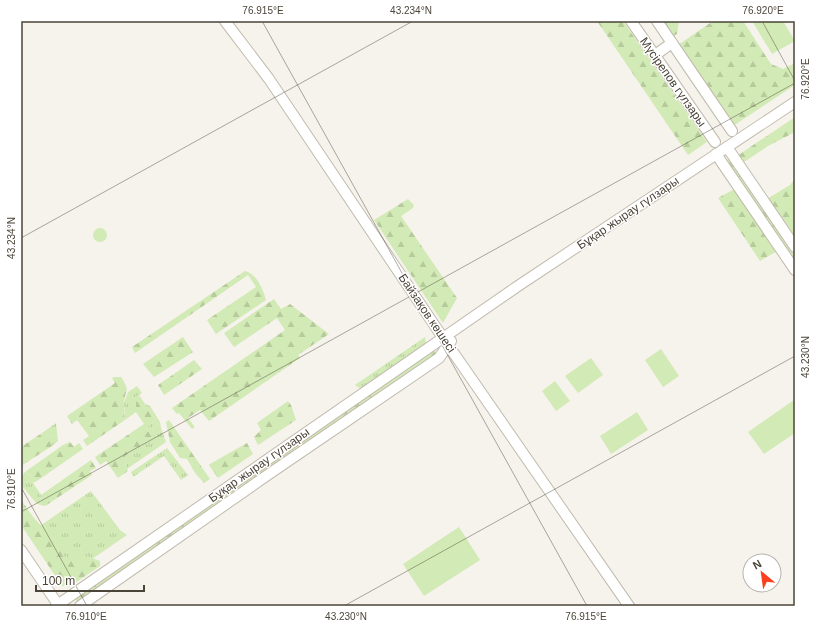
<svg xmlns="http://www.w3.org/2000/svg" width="816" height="627" font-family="Arial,sans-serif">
	<defs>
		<pattern id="grass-tufts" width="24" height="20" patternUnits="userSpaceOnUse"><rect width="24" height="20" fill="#d2eab5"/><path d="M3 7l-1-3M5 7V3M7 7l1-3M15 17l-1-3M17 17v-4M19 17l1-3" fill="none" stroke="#b6ca9c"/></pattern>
		<pattern id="forest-firs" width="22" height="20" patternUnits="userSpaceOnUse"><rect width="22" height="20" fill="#d2eab5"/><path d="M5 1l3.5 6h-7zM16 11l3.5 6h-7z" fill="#b6ca9c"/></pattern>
	</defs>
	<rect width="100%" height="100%" fill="#f6f3ec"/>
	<g fill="url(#grass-tufts)">
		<circle cx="100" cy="235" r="7"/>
		<polygon points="425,337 426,344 361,389 355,385"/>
		<polygon points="137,386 142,393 136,397 136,412 125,420 124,403 128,392"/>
		<polygon points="145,404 150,406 160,422 161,428 166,442 127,469 125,456 153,438 146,428 156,420"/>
		<polygon points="56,423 58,441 52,446 52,437 42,433"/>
		<polygon points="167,448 188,475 181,480 164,456 133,477 131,472"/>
		<polygon points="25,472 37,481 33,483 41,495 40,505 36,503 22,486 21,477"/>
		<polygon points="91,491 120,530 127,535 63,579 31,532"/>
	</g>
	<g fill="url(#forest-firs)">
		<polygon points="597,21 623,21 707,142 688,155"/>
		<polygon points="662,21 679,21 677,34 672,37"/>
		<polygon points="713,21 743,21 771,64 783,69 795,63 795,85 733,126 678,45"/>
		<polygon points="795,117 795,132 768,146 744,162 767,199 790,185 795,179 795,241 737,156"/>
		<polygon points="733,156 795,246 795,270 781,249 760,261 718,198 738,187 722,163"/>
		<polygon points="408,199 414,205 413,208 401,216 457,298 443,323 374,220"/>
		<path d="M245,271C257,274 263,289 266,300L216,334L207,320L256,287L248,275L135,353L132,347Z"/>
		<polygon points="274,299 281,309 290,304 329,334 298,355 300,358 209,421 200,410 188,418 195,427 192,429 179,413 177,414 172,408 285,330 277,318 234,347 224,333"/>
		<polygon points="183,337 193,352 154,377 143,364"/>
		<polygon points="433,349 437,355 78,603 74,597"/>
		<polygon points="194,360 202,369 164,395 158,385"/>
		<path d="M114,377H121C131,393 125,388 124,404C124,409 124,415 125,420L87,446L83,440L89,436L77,420L72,424L67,416L115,383L112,378Z"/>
		<polygon points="139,395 156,420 146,428 153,438 125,456 128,471 118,478 106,461 100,465 95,457 144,424 136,412 136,397"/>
		<polygon points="288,401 291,405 296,420 258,445 254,437 261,430 257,423"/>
		<polygon points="169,420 210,479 204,483 195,473 187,459 180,458 170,442 166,422"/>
		<polygon points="42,433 52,437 52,446 21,466 21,447"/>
		<polygon points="70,442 74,447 79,443 83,449 37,481 25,472 63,445"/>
		<polygon points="247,443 253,454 218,478 209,465 210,464"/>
		<polygon points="91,460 96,468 90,471 92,475 45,506 40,505 41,495"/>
		<polygon points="21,500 34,518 55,541 64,556 77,562 87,556 100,561 100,566 69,587 62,586 21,525"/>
	</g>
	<g fill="#d2eab5">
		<polygon points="752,21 783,21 795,41 772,54"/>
		<polygon points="661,349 679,376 663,387 645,360"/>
		<polygon points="591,358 603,375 578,393 565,376"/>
		<polygon points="555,381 570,401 556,411 542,391"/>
		<polygon points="794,400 795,402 795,433 764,454 748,432"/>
		<polygon points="637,412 648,430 611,454 600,436"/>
		<polygon points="459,527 480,560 424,596 403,564"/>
	</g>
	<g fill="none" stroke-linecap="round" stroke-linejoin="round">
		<defs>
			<g id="minor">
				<polyline points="225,21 269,79 437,329 629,606"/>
				<polyline points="631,21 715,142"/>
				<polyline points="657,21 732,131"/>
				<polyline points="655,55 672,43"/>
				<polyline points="727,147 795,247"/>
				<polyline points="716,154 795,270"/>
				<polyline points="21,550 59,606"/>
				<polyline points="56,606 518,286 795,102"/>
				<polyline points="80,606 269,474 439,358 451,341"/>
			</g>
		</defs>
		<use href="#minor" stroke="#c2bbae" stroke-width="12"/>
		<use href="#minor" stroke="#fff" stroke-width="10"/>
	</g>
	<path fill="none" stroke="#4b4439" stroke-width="1" stroke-opacity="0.45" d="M262,21L587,606M762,21L795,81M21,238L413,21M21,487L87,606M21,512L795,83M344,606L795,356"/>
	<g text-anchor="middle" stroke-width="3" stroke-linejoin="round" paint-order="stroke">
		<g font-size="12" fill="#4b4439" stroke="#fff">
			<text transform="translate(673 82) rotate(55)" y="4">Мүсірепов гүлзары</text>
			<text transform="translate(628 213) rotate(-34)" y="4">Бұқар жырау гүлзары</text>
			<text transform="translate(427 313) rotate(56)" y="4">Байзақов көшесі</text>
			<text transform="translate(259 465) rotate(-35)" y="4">Бұқар жырау гүлзары</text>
		</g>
	</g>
	<rect width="816" height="627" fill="none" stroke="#ffffff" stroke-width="44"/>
	<g transform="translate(762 573) rotate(331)"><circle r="19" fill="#ffffff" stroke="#b7b4b0"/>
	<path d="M0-3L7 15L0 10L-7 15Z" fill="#fc3f1d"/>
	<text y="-6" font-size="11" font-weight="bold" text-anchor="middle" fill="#4b4439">N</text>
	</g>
	<path d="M36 585v6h108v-6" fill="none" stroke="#4b4439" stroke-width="2"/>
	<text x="42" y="585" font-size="12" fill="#4b4439" stroke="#ffffff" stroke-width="3" paint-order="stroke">100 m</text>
	<rect x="22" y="22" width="772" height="583" fill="none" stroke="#4b4439" stroke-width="1.5"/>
	<g font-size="10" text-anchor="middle" fill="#4b4439">
		<text x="263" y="14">76.915°E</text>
		<text x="411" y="14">43.234°N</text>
		<text x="763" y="14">76.920°E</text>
		<text transform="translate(805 79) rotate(-90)" y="4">76.920°E</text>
		<text transform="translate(11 238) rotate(-90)" y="4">43.234°N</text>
		<text transform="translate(805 357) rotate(-90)" y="4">43.230°N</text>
		<text transform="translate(11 489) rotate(-90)" y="4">76.910°E</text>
		<text x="86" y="620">76.910°E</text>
		<text x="346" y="620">43.230°N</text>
		<text x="586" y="620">76.915°E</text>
	</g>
</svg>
